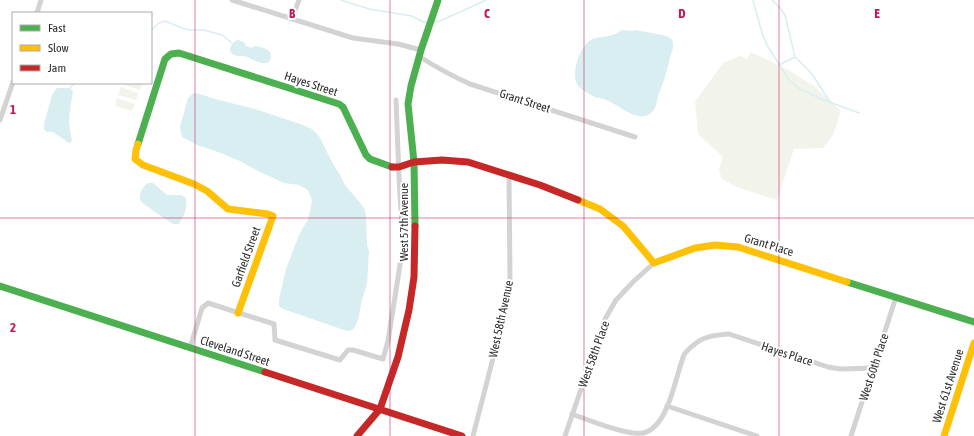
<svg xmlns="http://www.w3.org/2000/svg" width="974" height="436" font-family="'Asap Condensed',sans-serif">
	<rect width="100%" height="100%" fill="#fff"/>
	<g fill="#f2f4ec">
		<path d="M751,52L788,70L814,86L841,111C836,126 834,137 823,148L794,149L777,200L737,187L722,179L719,170L723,157L698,134L695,102L723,63L740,56L747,59Z"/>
		<polygon points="122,83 142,83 140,90 122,84"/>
		<polygon points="121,87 138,93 136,100 118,95"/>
		<polygon points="117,98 135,104 132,111 115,106"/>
	</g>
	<g fill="#d9eef0">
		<path d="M622,30L632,31L636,30L667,36C670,38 673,39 673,43C674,48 671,53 670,58C667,71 663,84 658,96C657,100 656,105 655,108C653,112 649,115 645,116C631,120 610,96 597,98C591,95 580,90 577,84C571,72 580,46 591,40C596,37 603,37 609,36C614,35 618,33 622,30Z"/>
		<path d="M238,40L244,42L246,46L252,48L254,46C260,47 272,48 271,57C269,70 253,59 247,57C243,55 238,57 235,55C225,52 232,42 238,40Z"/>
		<path d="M57,88H70L73,91C72,101 69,111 69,121C69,127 71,134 72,141L69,143L53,132H47L44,129V124L52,95Z"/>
		<polygon points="194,93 203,95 215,99 255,109 303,125 312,129 319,136 333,164 339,173 345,185 361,204 365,210 366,216 367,245 369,251 367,284 362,300 358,320 355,327 352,330 347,331 283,309 279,306 279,299 286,269 299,235 308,219 311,207 312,200 308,190 299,185 284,183 256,170 240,161 218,152 197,145 182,137 180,127 188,98 190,96"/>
		<path d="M148,183H153L167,195H181L185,197C189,204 184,217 179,224H174L168,221L141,202C138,195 142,187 148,183Z"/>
	</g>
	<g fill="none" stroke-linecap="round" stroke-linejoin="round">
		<g stroke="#d9eef0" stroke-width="1.5">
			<polyline points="341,0 369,9 412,16 423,22 427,22"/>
			<polyline points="753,0 762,33 767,45 789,80 801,90 807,92 821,99 859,113"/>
			<polyline points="772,0 780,8 785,15 795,57 812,74 830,102"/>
			<polyline points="435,22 440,21 486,0"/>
			<polyline points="151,30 159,23 165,21 182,28 190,30 204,30 222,35 232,43"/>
			<polyline points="779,65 795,57"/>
			<polyline points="70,88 74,83"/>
		</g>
		<g stroke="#d3d3d3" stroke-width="5">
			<polyline points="232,0 353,38 398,44 421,50"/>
			<polyline points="37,13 41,0"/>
			<polyline points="292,19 299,0"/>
			<path d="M420,57C436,67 452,76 470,84L635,137"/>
			<polyline points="0,120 13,82"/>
			<polyline points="190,348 202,308 208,303 274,324 275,340 340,360 348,350 353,350 383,359 388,341 403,246 399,177 396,100"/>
			<polyline points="667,406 757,436"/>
			<path d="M572,414C588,420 628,436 643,433C669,427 675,377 684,355C686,351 691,347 695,344C704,336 717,335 729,334L828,367L840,369L874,368"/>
			<polyline points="473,436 501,327 510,278 509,175"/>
			<polyline points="565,436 605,319 616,300 634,281 654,263"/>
			<polyline points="851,436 896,297"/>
		</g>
		<g stroke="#4caf50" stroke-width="7">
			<polyline points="138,144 165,59 171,54 179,53 339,104 343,107 366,155 370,159 392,167"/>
			<polyline points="415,226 414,162 408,104 411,86 421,50 438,0"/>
			<polyline points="847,282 974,322"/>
			<polyline points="0,286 265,372"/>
		</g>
		<g stroke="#ffc107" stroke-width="7">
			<polyline points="138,144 136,150 135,159 143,165 194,184 207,191 228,209 268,214 273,216 238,313"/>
			<polyline points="578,200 600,209 623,226 654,263 695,248 715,245 738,247 847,282"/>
			<polyline points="944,436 974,343"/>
		</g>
		<g stroke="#c62828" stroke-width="7">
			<polyline points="392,167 399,167 414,162 442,160 468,162 540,185 578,200"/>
			<polyline points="265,372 462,436"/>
			<polyline points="357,436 380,409 398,357 409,310 414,277 415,226"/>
		</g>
	</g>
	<path fill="none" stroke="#c2185b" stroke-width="1" stroke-opacity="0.55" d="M195,0V436M390,0V436M584,0V436M779,0V436M0,218H974"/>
	<g text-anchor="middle" stroke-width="4" stroke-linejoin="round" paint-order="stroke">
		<g font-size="12" fill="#2e2e2e" stroke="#fff">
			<text transform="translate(311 84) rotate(18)" y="4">Hayes Street</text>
			<text transform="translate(525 101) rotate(18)" y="4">Grant Street</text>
			<text transform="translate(404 222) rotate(-90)" y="4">West 57th Avenue</text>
			<text transform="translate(769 245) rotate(17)" y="4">Grant Place</text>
			<text transform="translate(246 257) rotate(-70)" y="4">Garfield Street</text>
			<text transform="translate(501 319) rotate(-78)" y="4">West 58th Avenue</text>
			<text transform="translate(235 351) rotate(18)" y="4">Cleveland Street</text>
			<text transform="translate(594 354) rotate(-70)" y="4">West 58th Place</text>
			<text transform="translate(787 354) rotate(18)" y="4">Hayes Place</text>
			<text transform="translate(874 367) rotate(-72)" y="4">West 60th Place</text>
			<text transform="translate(948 386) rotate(-72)" y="4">West 61st Avenue</text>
		</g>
	</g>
	<g font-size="13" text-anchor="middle" font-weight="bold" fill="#c2185b" stroke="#fff" stroke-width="4" stroke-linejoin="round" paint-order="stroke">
		<text x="292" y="18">B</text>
		<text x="487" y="18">C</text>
		<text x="682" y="18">D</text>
		<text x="877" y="18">E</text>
		<text x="13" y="114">1</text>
		<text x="13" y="332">2</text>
	</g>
	<rect x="12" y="12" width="140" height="72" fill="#ffffff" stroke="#ababab"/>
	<rect x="20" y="25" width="20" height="6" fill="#4caf50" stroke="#ababab"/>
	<text x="48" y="32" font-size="12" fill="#2e2e2e">Fast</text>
	<rect x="20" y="45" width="20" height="6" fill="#ffc107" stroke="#ababab"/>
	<text x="48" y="52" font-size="12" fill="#2e2e2e">Slow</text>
	<rect x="20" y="65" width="20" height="6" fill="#c62828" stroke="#ababab"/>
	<text x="48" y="72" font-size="12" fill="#2e2e2e">Jam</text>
</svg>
